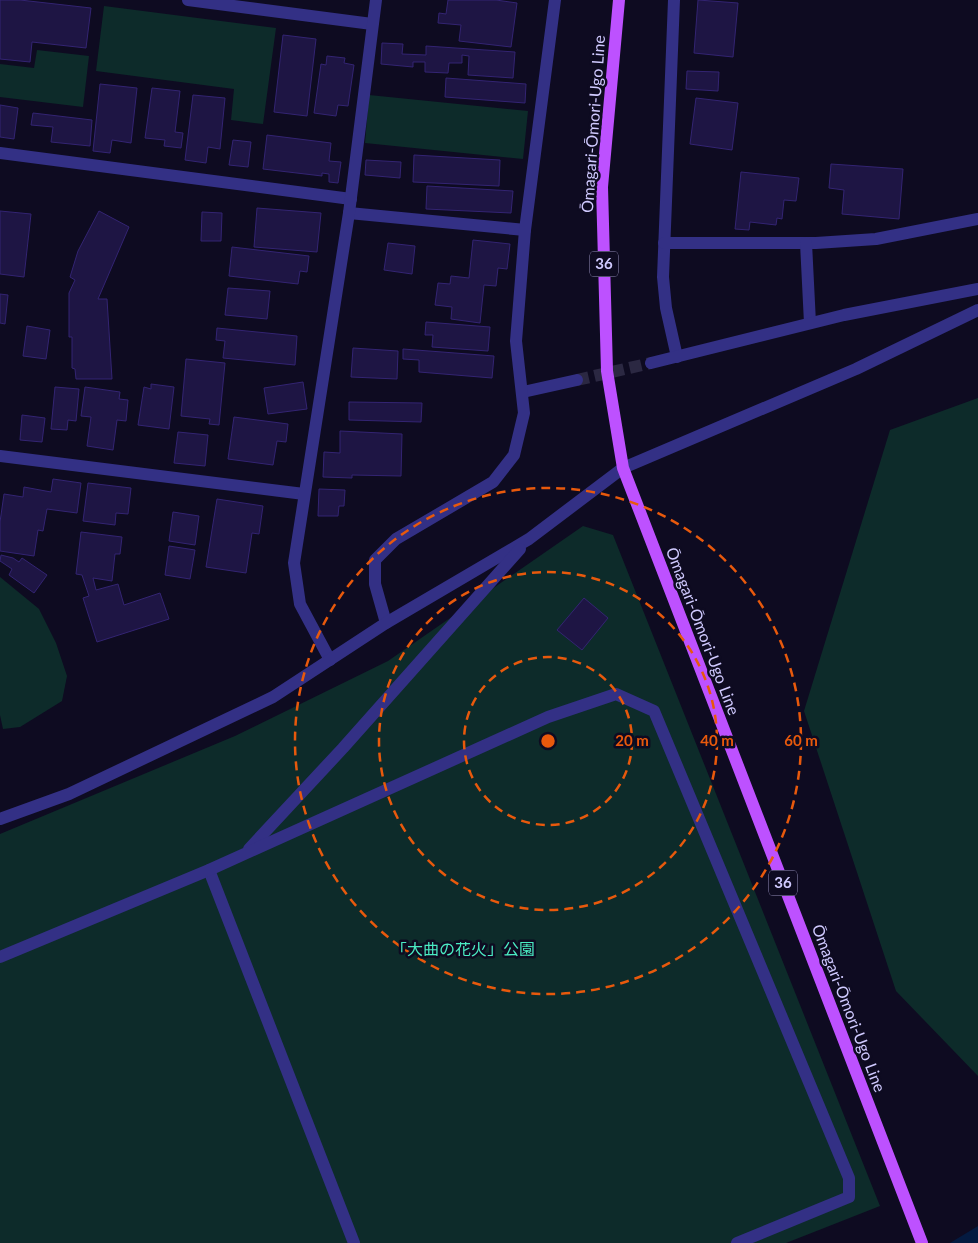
<svg xmlns="http://www.w3.org/2000/svg" width="978" height="1243" font-family="Lato,'Noto Sans JP',sans-serif">
	<rect width="100%" height="100%" fill="#0e0b21"/>
	<g fill="#0d2b2a">
		<polygon points="104,6 276,28 263,124 231,120 234,89 96,71"/>
		<polygon points="37,50 89,56 83,107 0,97 0,64 34,68"/>
		<polygon points="369,95 528,111 523,159 365,143"/>
		<polygon points="978,398 978,1076 896,991 804,711 890,430"/>
		<polygon points="583,526 613,535 880,1206 786,1243 0,1243 0,834 235,736 388,661"/>
		<polygon points="0,577 39,609 56,643 67,676 62,701 20,727 3,729 0,715"/>
	</g>
	<polygon fill="#041a40" points="978,1226 978,1243 950,1243"/>
	<g fill="#1e1544" stroke="#332472">
		<polygon points="0,0 20,0 91,8 86,48 32,42 30,62 0,59"/>
		<polygon points="448,0 496,0 517,3 511,47 459,41 461,25 438,23 439,13 446,14"/>
		<polygon points="698,0 738,3 733,57 694,53"/>
		<polygon points="283,35 316,39 307,116 274,112"/>
		<polygon points="382,43 403,44 402,54 426,55 426,46 515,52 513,78 468,75 469,56 462,55 462,63 449,63 448,73 425,72 425,62 413,62 413,67 381,64"/>
		<polygon points="327,56 345,58 344,63 354,65 348,106 338,105 336,116 314,113 321,64 326,65"/>
		<polygon points="687,71 719,72 718,91 686,89"/>
		<polygon points="446,78 526,84 525,103 445,97"/>
		<polygon points="100,84 137,88 131,143 112,140 110,153 93,151"/>
		<polygon points="152,88 180,91 175,132 183,133 181,148 164,146 165,140 145,138"/>
		<polygon points="193,95 225,98 220,149 208,147 206,163 185,160"/>
		<polygon points="696,98 738,103 732,150 690,144"/>
		<polygon points="0,105 18,108 14,139 0,137"/>
		<polygon points="33,113 92,120 90,146 51,142 53,127 31,125"/>
		<polygon points="267,135 331,143 329,161 341,162 338,183 329,182 329,174 322,173 322,176 263,169"/>
		<polygon points="233,140 251,142 248,167 229,165"/>
		<polygon points="414,155 500,160 499,186 413,182"/>
		<polygon points="366,160 401,162 400,178 365,175"/>
		<polygon points="831,164 903,169 899,219 842,214 844,190 829,188"/>
		<polygon points="741,172 799,178 796,201 784,200 782,219 777,218 776,225 750,222 749,230 735,229"/>
		<polygon points="427,186 513,191 511,213 426,209"/>
		<polygon points="257,208 321,213 317,252 254,247"/>
		<polygon points="0,211 31,214 24,277 0,274"/>
		<polygon points="99,211 129,227 98,299 107,299 112,379 76,379 75,369 72,368 72,337 69,337 69,293 75,280 70,277 78,251"/>
		<polygon points="202,212 222,213 221,241 201,241"/>
		<polygon points="473,240 510,244 507,269 498,268 496,286 484,285 480,323 451,319 452,307 435,305 438,283 450,284 451,276 469,278"/>
		<polygon points="388,243 415,246 412,274 384,270"/>
		<polygon points="232,247 309,256 307,272 300,271 298,284 229,276"/>
		<polygon points="228,288 270,291 267,319 225,315"/>
		<polygon points="0,294 8,295 5,324 0,323"/>
		<polygon points="426,322 490,327 488,351 432,347 433,335 425,335"/>
		<polygon points="27,326 50,330 46,359 23,356"/>
		<polygon points="217,328 297,336 295,365 223,358 225,341 216,340"/>
		<polygon points="353,348 398,351 397,379 351,377"/>
		<polygon points="403,349 494,356 492,378 419,372 419,360 403,359"/>
		<polygon points="186,359 225,363 219,425 209,424 210,419 181,416"/>
		<polygon points="303,382 307,409 268,414 264,388"/>
		<polygon points="151,384 174,387 169,429 138,425 144,387 151,389"/>
		<polygon points="55,387 79,389 76,421 68,420 67,430 51,429"/>
		<polygon points="85,387 120,392 119,399 128,400 126,421 117,420 113,450 87,446 91,417 81,416"/>
		<polygon points="349,402 422,403 421,422 349,420"/>
		<polygon points="22,415 45,418 42,442 20,440"/>
		<polygon points="234,417 288,424 286,442 277,441 273,465 228,459"/>
		<polygon points="340,431 402,434 401,476 352,475 352,478 323,477 324,452 340,453"/>
		<polygon points="178,432 208,435 205,466 174,463"/>
		<polygon points="53,479 81,483 77,513 47,509 43,531 38,530 34,556 0,551 0,522 4,494 23,497 24,487 51,492"/>
		<polygon points="88,483 131,488 128,514 116,513 115,525 83,521"/>
		<polygon points="319,489 345,490 344,506 339,506 338,516 318,516"/>
		<polygon points="217,499 263,506 259,534 252,533 246,573 206,567"/>
		<polygon points="173,512 199,516 195,545 169,541"/>
		<polygon points="81,532 122,537 120,554 115,554 112,581 93,578 96,590 118,584 124,605 160,593 169,619 97,642 83,598 89,596 82,575 76,574"/>
		<polygon points="169,546 195,550 190,579 165,575"/>
		<polygon points="1,555 13,558 19,562 22,558 47,575 34,593 9,575 12,569 0,561"/>
		<polygon points="584,598 608,618 582,650 557,630"/>
	</g>
	<g fill="none" stroke-linecap="round" stroke-linejoin="round">
		<polyline stroke="#2b2842" stroke-width="12" stroke-dasharray="12 6" stroke-linecap="butt" points="577,380 651,363"/>
		<g stroke="#333085" stroke-width="12">
			<polyline points="188,0 372,24"/>
			<polyline points="674,0 663,277 666,308 677,357"/>
			<polyline points="0,153 351,199"/>
			<polyline points="349,213 525,230"/>
			<polyline points="664,243 816,243 876,239 978,219"/>
			<polyline points="806,243 810,323"/>
			<polyline points="651,363 844,315 978,289"/>
			<polyline points="523,392 577,380"/>
			<polyline points="0,456 304,494"/>
			<polyline points="386,623 375,584 375,560 396,539 493,482 514,455 524,413 516,341 525,230 555,0"/>
			<polyline points="330,660 300,604 294,563 349,213 376,0"/>
			<polyline points="0,819 69,794 273,697 386,623 529,539 623,468 856,369 978,310"/>
			<polyline points="249,849 343,748 520,549"/>
			<polyline points="209,870 354,1243"/>
			<polyline points="0,957 209,870 548,717 616,694 654,711 849,1178 849,1197 737,1243"/>
		</g>
		<polyline stroke="#bd51ff" stroke-width="12" points="619,0 602,187 607,371 623,468 922,1243"/>
	</g>
	<g fill="none" stroke="#e8590c" stroke-width="2.5" stroke-dasharray="9 6">
		<circle cx="548" cy="741" r="84"/>
		<circle cx="548" cy="741" r="169"/>
		<circle cx="548" cy="741" r="253"/>
	</g>
	<g text-anchor="middle" stroke-width="5" stroke-linejoin="round" paint-order="stroke">
		<g fill="#0e0b21" stroke="#9691bc" stroke-width="1">
			<rect x="590" y="251.5" width="28" height="25" rx="4"/>
			<rect x="769" y="870.5" width="28" height="25" rx="4"/>
		</g>
		<g font-size="15" font-weight="bold" fill="#d0caff">
			<text x="604" y="269">36</text>
			<text x="783" y="888">36</text>
		</g>
		<g font-size="16" fill="#d0caff" stroke="#0e0b21">
			<text transform="translate(593 124) rotate(-86)" y="6">Ōmagari-Ōmori-Ugo Line</text>
			<text transform="translate(703 631) rotate(69)" y="6">Ōmagari-Ōmori-Ugo Line</text>
			<text transform="translate(849 1008) rotate(69)" y="6">Ōmagari-Ōmori-Ugo Line</text>
		</g>
		<g font-size="16" fill="#4aebc2" stroke="#0e0b21">
			<text x="463" y="955">「大曲の花火」公園</text>
		</g>
	</g>
	<circle cx="548" cy="741" r="8" fill="#e8590c" stroke="#0e0b21" stroke-width="2.5"/>
	<g font-size="15" text-anchor="middle" font-weight="bold" fill="#e8590c" stroke="#0e0b21" stroke-width="5" stroke-linejoin="round" paint-order="stroke">
		<text x="632" y="746">20 m</text>
		<text x="717" y="746">40 m</text>
		<text x="801" y="746">60 m</text>
	</g>
</svg>
